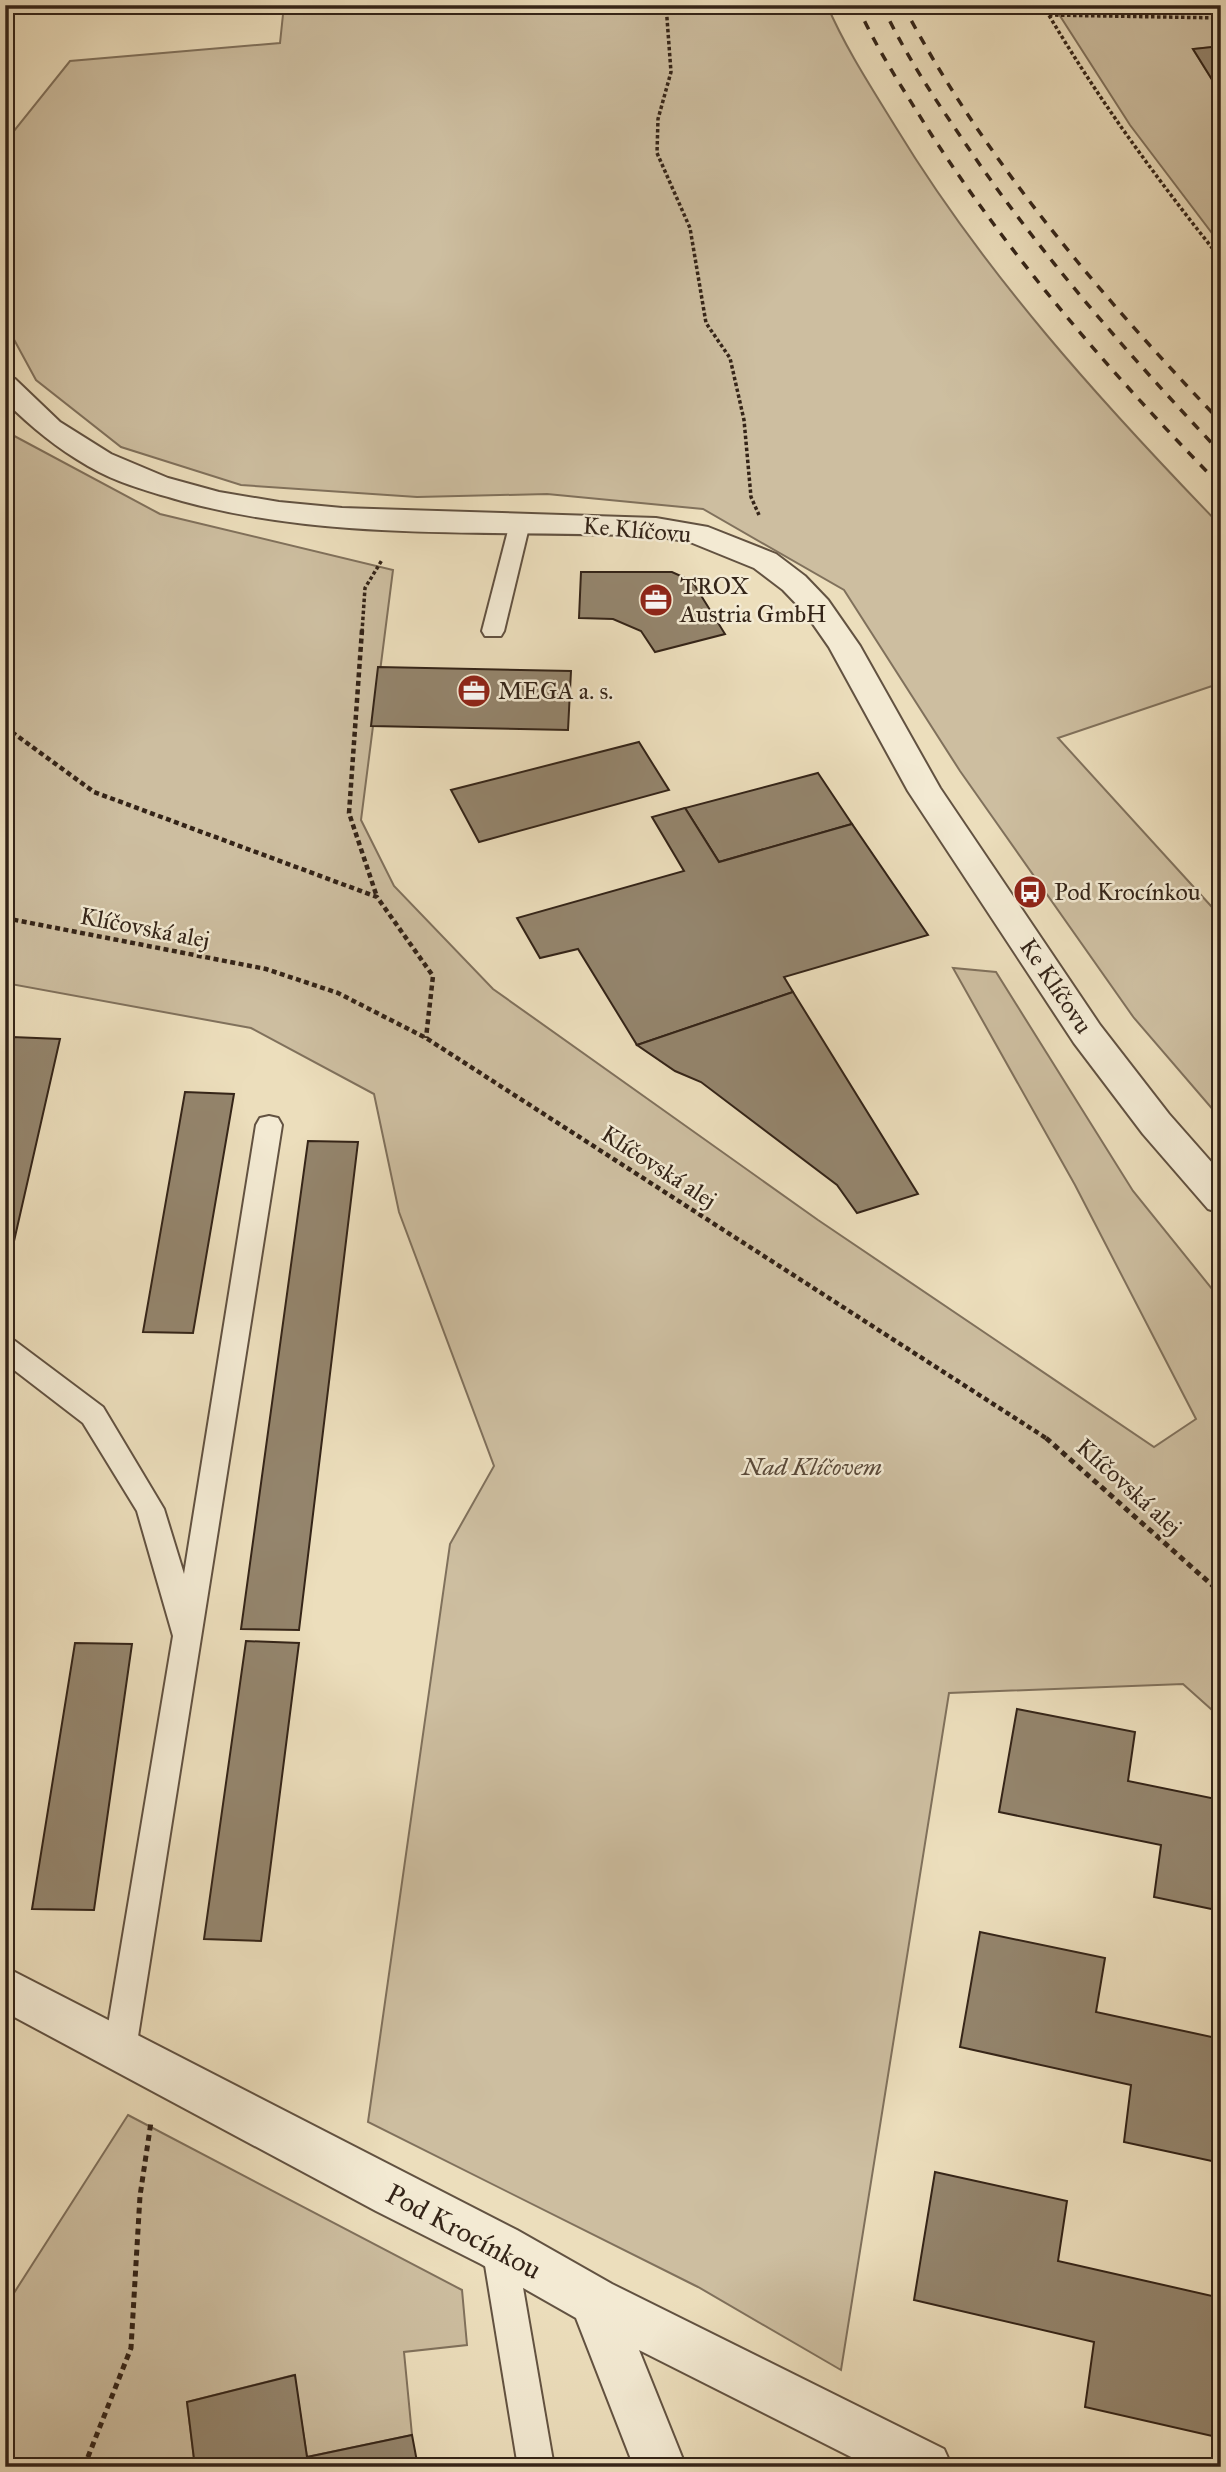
<svg xmlns="http://www.w3.org/2000/svg" width="1226" height="2472" font-family="'IM FELL Great Primer',serif">
	<rect width="100%" height="100%" fill="#ecdebc"/>
	<filter id="stains"><feTurbulence type="fractalNoise" baseFrequency=".00286" numOctaves="4"/><feColorMatrix values="0 0 0 0 .2 0 0 0 0 .09 0 0 0 0 .02 0 0 0 .5 -.17"/></filter>
	<radialGradient id="worn" r=".72"><stop offset=".6" stop-color="#630" stop-opacity="0"/><stop offset="1" stop-color="#630" stop-opacity=".3"/></radialGradient>
	<g fill="#cdbea0" stroke="#80715c" stroke-width="2">
		<path d="M284,5H827C845,47 871,87 895,126C985,274 1101,402 1221,526V683L1058,738L1221,917V1119L1134,1018L960,771L844,590L703,509L547,494L417,497L241,485L121,447L36,380L5,323L8,243L5,142L70,61L280,43Z"/>
		<polygon points="1053,5 1221,5 1221,46 1193,49 1221,94 1221,245 1130,125"/>
		<polygon points="5,431 160,514 393,570 361,820 394,886 493,989 818,1220 1154,1447 1196,1419 1075,1185 953,968 996,972 1133,1191 1221,1300 1221,1718 1183,1684 949,1693 841,2370 698,2287 368,2122 450,1544 494,1466 399,1212 374,1094 251,1028 5,983"/>
		<polygon points="128,2115 462,2290 467,2345 404,2352 412,2435 307,2457 294,2375 187,2402 195,2467 5,2467 5,2307"/>
	</g>
	<g fill="#94856d" stroke="#342418" stroke-width="2">
		<polygon points="1221,46 1221,94 1193,49"/>
		<polygon points="581,572 672,572 692,581 725,634 655,652 641,631 613,619 579,618"/>
		<polygon points="378,667 571,671 568,730 371,726"/>
		<polygon points="639,742 669,790 479,842 451,790"/>
		<polygon points="818,773 852,824 719,862 685,808"/>
		<polygon points="685,808 719,862 852,824 928,935 784,977 793,992 637,1045 578,949 540,958 517,918 684,871 652,817"/>
		<polygon points="793,992 918,1194 857,1213 837,1185 701,1082 675,1071 637,1045"/>
		<polygon points="12,1037 60,1039 12,1250 5,1250 5,1068"/>
		<polygon points="185,1092 234,1094 193,1333 143,1332"/>
		<polygon points="308,1141 358,1142 299,1630 241,1629"/>
		<polygon points="246,1641 299,1643 261,1941 204,1939"/>
		<polygon points="75,1643 132,1644 94,1910 32,1909"/>
		<polygon points="1017,1709 1135,1732 1128,1781 1221,1800 1221,1911 1154,1897 1161,1845 999,1812"/>
		<polygon points="980,1932 1105,1958 1096,2012 1221,2039 1221,2163 1124,2142 1131,2085 960,2047"/>
		<polygon points="935,2172 1067,2201 1058,2261 1221,2298 1221,2438 1085,2407 1094,2342 914,2300"/>
		<polygon points="295,2375 307,2457 412,2435 418,2467 195,2467 187,2402"/>
	</g>
	<g fill="none" stroke-linecap="round" stroke-linejoin="round">
		<defs>
			<g id="service">
				<polygon points="520,517 527,519 530,523 504,631 501,636 485,636 482,631 510,523 513,519"/>
				<polygon points="269,1116 278,1118 282,1125 136,2049 131,2060 120,2064 109,2060 104,2049 173,1636 137,1511 83,1423 5,1363 5,1338 15,1341 103,1407 164,1509 184,1574 256,1125 260,1118"/>
				<polygon points="499,2231 511,2235 516,2247 554,2467 518,2467 482,2247 487,2235"/>
			</g>
			<polygon id="minor" points="5,1967 517,2230 612,2284 944,2449 952,2467 871,2467 639,2350 686,2467 634,2467 576,2318 481,2264 376,2211 5,2012"/>
			<path id="tertiary" d="M5,376L15,379L60,422L111,454L168,478L219,492L279,502L342,508L656,518L708,527L776,554L805,576L828,600L860,646L940,788L1100,1025L1169,1114L1221,1173V1213L1208,1209L1143,1134L1074,1043L908,791L829,647L806,614L783,590L754,568L690,542L656,536C499,529 335,543 182,501C151,492 117,483 88,466C57,448 31,427 5,401Z"/>
		</defs>
		<use href="#service" stroke="#625241" stroke-width="4"/>
		<use href="#minor" stroke="#625241" stroke-width="4"/>
		<use href="#tertiary" stroke="#625241" stroke-width="4"/>
		<g stroke="#342418" stroke-width="3.5" stroke-dasharray="3.5 2.5" stroke-linecap="butt">
			<polyline points="666,5 671,72 658,119 657,153 690,228 706,323 730,358 744,420 751,497 759,515"/>
			<path d="M1043,5C1095,95 1156,178 1221,259"/>
			<polyline points="1049,15 1221,18"/>
			<polyline points="362,632 365,588 382,560"/>
		</g>
		<g stroke="#342418" stroke-width="4.5" stroke-dasharray="5 3.5" stroke-linecap="butt">
			<polyline points="362,630 349,813 377,897"/>
			<polyline points="5,727 94,792 377,897 433,976 426,1038"/>
			<polyline points="5,918 266,969 338,993 426,1038 1049,1440"/>
			<polyline points="1221,1332 1218,1333 1221,1339"/>
		</g>
		<g stroke="#342418" stroke-width="5" stroke-dasharray="6 4.5" stroke-linecap="butt">
			<polyline points="1046,1438 1221,1593"/>
			<polyline points="84,2467 131,2348 140,2196 151,2122"/>
		</g>
		<use href="#service" fill="#f3ead3" fill-rule="evenodd"/>
		<use href="#minor" fill="#f3ead3" fill-rule="evenodd"/>
		<use href="#tertiary" fill="#f3ead3" fill-rule="evenodd"/>
		<g stroke="#342418" stroke-width="3.5" stroke-dasharray="9 9" stroke-linecap="butt">
			<path d="M857,5C877,50 905,92 931,134C1014,262 1114,377 1221,486"/>
			<path d="M882,5C904,52 932,95 961,137C1037,251 1127,353 1221,453"/>
			<path d="M903,5C984,160 1101,296 1221,422"/>
		</g>
	</g>
	<defs>
		<symbol id="office-disc" viewBox="-11 -11 22 22"><circle r="9.5" fill="#8f2418" stroke="#f3ead3"/><path d="M-6-3h4V-5.5h4V-3h4V5H-6ZM-1-4.5V-3h2v-1.5ZM-6 0V1H6V0Z" fill="#fff"/></symbol>
		<symbol id="bus-disc" viewBox="-11 -11 22 22"><circle r="9.5" fill="#8f2418" stroke="#f3ead3"/><path d="M-5-6H5V4H4V6H2V4H-2V6H-4V4H-5ZM-3.5-4V0h7V-4ZM-3.5 1.2v1.5H-2V1.2ZM2 1.2v1.5H3.5V1.2Z" fill="#fff"/></symbol>
	</defs>
	<g fill-rule="evenodd">
		<use href="#office-disc" x="637" y="581" width="38" height="38"/>
		<use href="#office-disc" x="455" y="672" width="38" height="38"/>
		<use href="#bus-disc" x="1011" y="873" width="38" height="38"/>
	</g>
	<g text-anchor="middle" stroke-width="5" stroke-linejoin="round" paint-order="stroke">
		<g font-size="24" fill="#342418" stroke="#f3ead3">
			<text transform="translate(637 530) rotate(5)" y="8">Ke Klíčovu</text>
			<text transform="translate(145 928) rotate(11)" y="8">Klíčovská alej</text>
			<text transform="translate(1056 986) rotate(56)" y="8">Ke Klíčovu</text>
			<text transform="translate(659 1167) rotate(33)" y="8">Klíčovská alej</text>
			<text transform="translate(1129 1487) rotate(42)" y="8">Klíčovská alej</text>
		</g>
		<g font-size="24" fill="#342418" stroke="#f3ead3" text-anchor="start">
			<text x="680" y="594">TROX<tspan x="680" dy="28">Austria GmbH</tspan></text>
			<text x="498" y="699">MEGA a. s.</text>
			<text x="1054" y="900">Pod Krocínkou</text>
		</g>
		<g font-size="24" font-style="italic" fill="#5a4a3a" stroke="#f3ead3">
			<text x="812" y="1475">Nad Klíčovem</text>
		</g>
		<g font-size="28" fill="#342418" stroke="#f3ead3">
			<text transform="translate(464 2231) rotate(28)" y="10">Pod Krocínkou</text>
		</g>
	</g>
	<rect width="1226" height="2472" fill="none" stroke="#ecdebc" stroke-width="28"/>
	<rect x="7" y="7" width="1212" height="2458" fill="none" stroke="#342418" stroke-width="3.5"/>
	<rect x="14" y="14" width="1198" height="2444" fill="none" stroke="#342418" stroke-width="2"/>
	<rect width="100%" height="100%" filter="url(#stains)"/>
	<rect width="100%" height="100%" fill="url(#worn)"/>
</svg>
